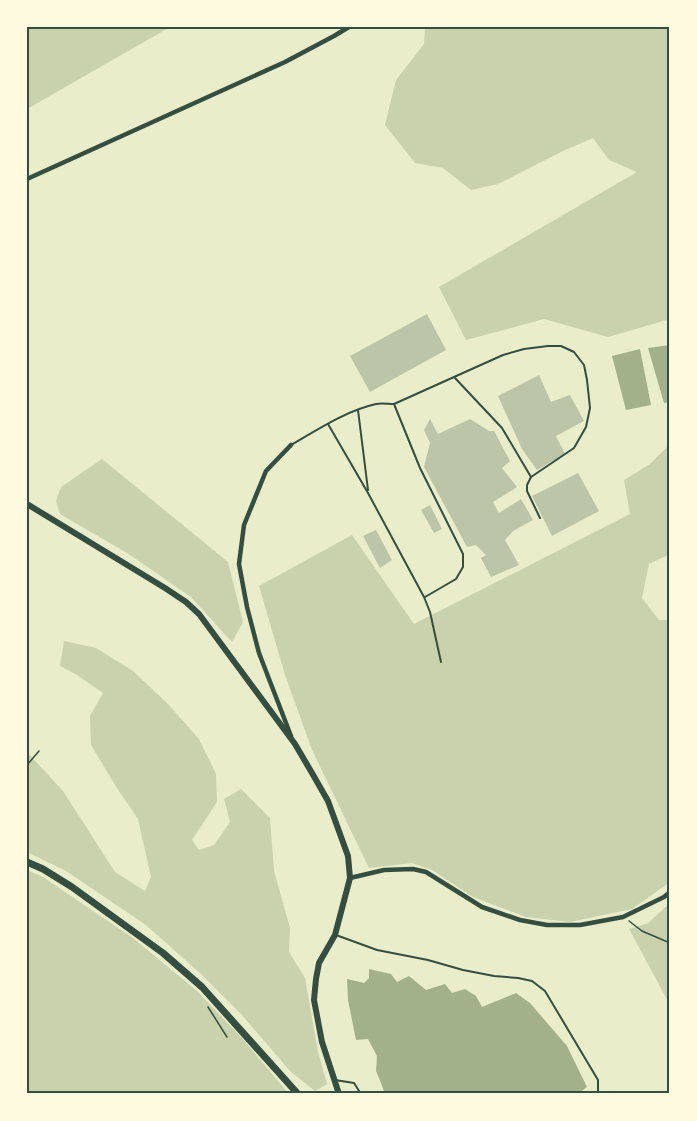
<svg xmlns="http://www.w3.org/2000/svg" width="697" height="1121" font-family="Ubuntu,sans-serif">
	<rect width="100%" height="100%" fill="#e9edc9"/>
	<g fill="#cad2ad">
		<polygon points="27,27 170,27 27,109"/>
		<polygon points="425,27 670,27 670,319 608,337 544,319 466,340 439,287 637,172 609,160 593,138 563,151 498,184 471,190 443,168 415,163 385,125 396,80 424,44"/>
		<polygon points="670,444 670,554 649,564 642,598 659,620 670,620 670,882 632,909 570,922 526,917 473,897 432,870 412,863 369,868 312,750 285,675 259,586 352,535 414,624 630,514 624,480 650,464"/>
		<polygon points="102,459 228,562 243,622 232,642 191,597 127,553 60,514 56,501 61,487"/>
		<polygon points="64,641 96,648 133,671 168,704 199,739 216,774 217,802 192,840 199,850 214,845 230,822 224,799 241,789 270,818 274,871 290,928 289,952 305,978 318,1052 327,1084 315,1091 290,1071 241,1014 202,975 146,925 66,871 27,852 27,752 63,791 115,872 145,891 151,877 138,819 115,785 91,745 90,716 103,693 77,675 60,666"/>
		<polygon points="27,870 43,877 133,938 197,991 241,1037 289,1094 27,1094"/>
		<polygon points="670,903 670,1005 629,929 648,923"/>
	</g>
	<g fill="#a3b18a">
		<polygon points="670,345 670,402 664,403 648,348"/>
		<polygon points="640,349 651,405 626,410 612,356"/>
		<polygon points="369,969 391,974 397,982 409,976 426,990 445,984 452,993 465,989 476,996 482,1007 516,993 530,1003 567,1046 587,1087 578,1094 385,1094 381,1083 376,1071 377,1056 368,1039 356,1040 348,1000 347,979 364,983 369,978"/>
	</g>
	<g fill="#bcc5a7">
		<polygon points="427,314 446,350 370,392 350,356"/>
		<polygon points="539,375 551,402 570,395 584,421 556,436 565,454 537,470 522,449 498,396"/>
		<polygon points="430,419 438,434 470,419 489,431 494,431 510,461 502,468 517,487 493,502 499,513 521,499 533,520 513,531 505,540 519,565 491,577 481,558 486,555 476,545 467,547 424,467 430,443 424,430"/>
		<polygon points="578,473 599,511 552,536 532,496"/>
		<polygon points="430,505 442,529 434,533 421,510"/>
		<polygon points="376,530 392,560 380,568 363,536"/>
	</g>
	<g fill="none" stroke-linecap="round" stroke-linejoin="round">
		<g stroke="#344e41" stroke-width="1.5">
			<polyline points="27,765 39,751"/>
			<polyline points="629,921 642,931 670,943"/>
			<polyline points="208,1007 227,1037"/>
		</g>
		<g stroke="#344e41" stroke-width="2">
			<polyline points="455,378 502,428 531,477 527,485 527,491 540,518"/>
			<polyline points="394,404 420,468 463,554 463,567 456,579 425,597"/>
			<polyline points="358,410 368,490"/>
			<polyline points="328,424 368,493 424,597 430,612 441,662"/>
			<path d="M291,445C317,430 345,411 376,404C381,403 388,404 394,404L503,355L524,349L548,346H561L574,352L584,365L587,380L590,408L586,427L574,448L531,477"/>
			<polyline points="336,935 377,950 428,960 463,970 494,976 518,978 532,981 545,991 598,1080 598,1092 597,1094"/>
			<polyline points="335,1080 354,1083 361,1094"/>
		</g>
		<g stroke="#344e41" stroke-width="4.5">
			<polyline points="27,179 285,62 334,36 349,27"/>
			<polyline points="291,445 266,471 244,525 239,564 247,607 259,653 291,736"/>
			<polyline points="350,878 384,870 413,869 426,872 482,907 520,920 547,925 580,925 623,917 664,897 670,892"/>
		</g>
		<polyline stroke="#344e41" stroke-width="6" points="27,504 165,588 186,602 199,614 295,744 312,773 328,801 348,856 350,878 335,935 319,963 316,979 314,1000 322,1042 339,1094"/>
		<polyline stroke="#344e41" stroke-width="7" points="27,862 43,869 72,887 163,953 202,987 298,1094"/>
	</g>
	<rect width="697" height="1121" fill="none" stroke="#fefae0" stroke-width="57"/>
	<rect x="28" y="28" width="640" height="1064" fill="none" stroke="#344e41" stroke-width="2"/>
</svg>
